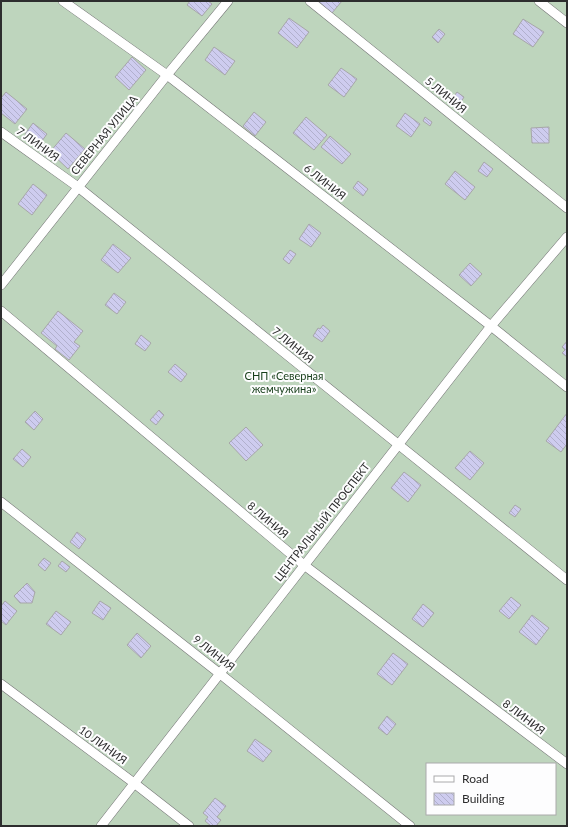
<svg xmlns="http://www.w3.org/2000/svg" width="568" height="827" font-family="Lato,sans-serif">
	<defs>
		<pattern id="building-back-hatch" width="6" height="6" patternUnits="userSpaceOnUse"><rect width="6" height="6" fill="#ceccef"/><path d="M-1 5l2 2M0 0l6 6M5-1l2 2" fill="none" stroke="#b1b0cd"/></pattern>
	</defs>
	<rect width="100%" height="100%" fill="#f0f0f1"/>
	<path fill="#bed5bd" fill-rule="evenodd" d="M1,1H567V826H1ZM427,764H555V814H427Z"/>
	<g fill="url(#building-back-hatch)" stroke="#a7a7a8">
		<polygon points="190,1 208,1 212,4 202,16 187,5"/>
		<polygon points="317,1 342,1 332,13"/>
		<polygon points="289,18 309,32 297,48 278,33"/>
		<polygon points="523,19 544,32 533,47 513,34"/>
		<polygon points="439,29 445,34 438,43 432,37"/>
		<polygon points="214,47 235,61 225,75 205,60"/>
		<polygon points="132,57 146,70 129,90 115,77"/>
		<polygon points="341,68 357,79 344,97 328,85"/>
		<polygon points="6,92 27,109 15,124 1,113 1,98"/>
		<polygon points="457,92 464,97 458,107 450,102"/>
		<polygon points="254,112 266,122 255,136 243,126"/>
		<polygon points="405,113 420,124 411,137 396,126"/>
		<polygon points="306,117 327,135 314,150 293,133"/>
		<polygon points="425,117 432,122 430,126 423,121"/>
		<polygon points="33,123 47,134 39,145 25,134"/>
		<polygon points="549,127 549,143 532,143 531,128"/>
		<polygon points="66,133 85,149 68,169 50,152"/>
		<polygon points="330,136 351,154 342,164 321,147"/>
		<polygon points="484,162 493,169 487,177 478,171"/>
		<polygon points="455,171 475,187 465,200 445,184"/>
		<polygon points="358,181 368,189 363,196 353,188"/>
		<polygon points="33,184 47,195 32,215 18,204"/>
		<polygon points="309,224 321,233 311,247 299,239"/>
		<polygon points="113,244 131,258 118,273 101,260"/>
		<polygon points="290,250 296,254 289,264 283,259"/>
		<polygon points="470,263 482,274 471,286 459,275"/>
		<polygon points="114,293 126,302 117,314 105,305"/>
		<polygon points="58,311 83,331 74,342 80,346 69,360 55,349 57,346 41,333"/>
		<polygon points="323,325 330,331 322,342 313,336 318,328 320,329"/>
		<polygon points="141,335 151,343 145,351 135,344"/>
		<polygon points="567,341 567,357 562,353 565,350 562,347"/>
		<polygon points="175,364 187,374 181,382 168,372"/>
		<polygon points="159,410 164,415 156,425 150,420"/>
		<polygon points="35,411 43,419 34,430 25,422"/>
		<polygon points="567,413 567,444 561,452 546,441"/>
		<polygon points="246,427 263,445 246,461 229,443"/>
		<polygon points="22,449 31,457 23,467 13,459"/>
		<polygon points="470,451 484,463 470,480 455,468"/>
		<polygon points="404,472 421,485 408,502 391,488"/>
		<polygon points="515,505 521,509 515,517 509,513"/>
		<polygon points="77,532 86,539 79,549 70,542"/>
		<polygon points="44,558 51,563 45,571 38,565"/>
		<polygon points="62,561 70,567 66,572 58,566"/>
		<polygon points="27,583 35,592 32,603 20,603 14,596"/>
		<polygon points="511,597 521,605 509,619 499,611"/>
		<polygon points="5,601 17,611 6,625 1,621 1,606"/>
		<polygon points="100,601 111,608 103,620 92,613"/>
		<polygon points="423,604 434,613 423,627 412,619"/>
		<polygon points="56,611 71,622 61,635 46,624"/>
		<polygon points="532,615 549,628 536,645 519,632"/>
		<polygon points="137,633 151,646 141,658 127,645"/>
		<polygon points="393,653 408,664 392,685 377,674"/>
		<polygon points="387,716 396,724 387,735 378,728"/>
		<polygon points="255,739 272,751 263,762 247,751"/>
		<polygon points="215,798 226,806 217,817 221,820 216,826 211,826 205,821 208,817 203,813"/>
	</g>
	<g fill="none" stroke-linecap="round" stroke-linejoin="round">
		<defs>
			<g id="street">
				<polyline points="63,1 167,75 491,326 567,387"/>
				<polyline points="310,1 567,208"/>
				<polyline points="539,1 567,23"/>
				<polyline points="1,132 78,187 567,580"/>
				<polyline points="1,285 167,75 228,1"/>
				<polyline points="1,311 304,565 567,764"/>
				<polyline points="1,502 219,673 410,826"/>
				<polyline points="1,684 134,783 189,826"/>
				<polyline points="101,826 491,326 567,237"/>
			</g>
		</defs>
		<use href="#street" stroke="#757576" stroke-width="10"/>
		<use href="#street" stroke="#fff" stroke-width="9"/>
	</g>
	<g text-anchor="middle" stroke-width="4" stroke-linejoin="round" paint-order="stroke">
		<g font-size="11" fill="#2d2d2e" stroke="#fdfdfe">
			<text transform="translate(446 95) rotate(39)" y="4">5 ЛИНИЯ</text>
			<text transform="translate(104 135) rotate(-51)" y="4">СЕВЕРНАЯ УЛИЦА</text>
			<text transform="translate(38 144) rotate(36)" y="4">7 ЛИНИЯ</text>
			<text transform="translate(325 182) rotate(38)" y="4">6 ЛИНИЯ</text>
			<text transform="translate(293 345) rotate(39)" y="4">7 ЛИНИЯ</text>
			<text transform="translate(268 520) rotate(40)" y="4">8 ЛИНИЯ</text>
			<text transform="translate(322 522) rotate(-52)" y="4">ЦЕНТРАЛЬНЫЙ ПРОСПЕКТ</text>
			<text transform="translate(214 653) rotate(38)" y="4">9 ЛИНИЯ</text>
			<text transform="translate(524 717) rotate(37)" y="4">8 ЛИНИЯ</text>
			<text transform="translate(103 745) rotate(36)" y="4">10 ЛИНИЯ</text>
		</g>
		<g font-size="11" fill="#173f1a" stroke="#fdfdfe">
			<text x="284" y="380">СНП «Северная<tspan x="284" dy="13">жемчужина»</tspan></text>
		</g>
	</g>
	<rect width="568" height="827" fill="none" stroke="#2d2d2e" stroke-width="4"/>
	<rect x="426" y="763" width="130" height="52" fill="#fdfdfe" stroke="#aaaaab"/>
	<rect x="434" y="776" width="20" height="6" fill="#ffffff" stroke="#aaaaab"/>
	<text x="462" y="783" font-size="12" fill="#2d2d2e">Road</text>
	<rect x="434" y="793" width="20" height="12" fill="url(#building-back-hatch)" stroke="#aaaaab"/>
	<text x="462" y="803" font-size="12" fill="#2d2d2e">Building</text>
</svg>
